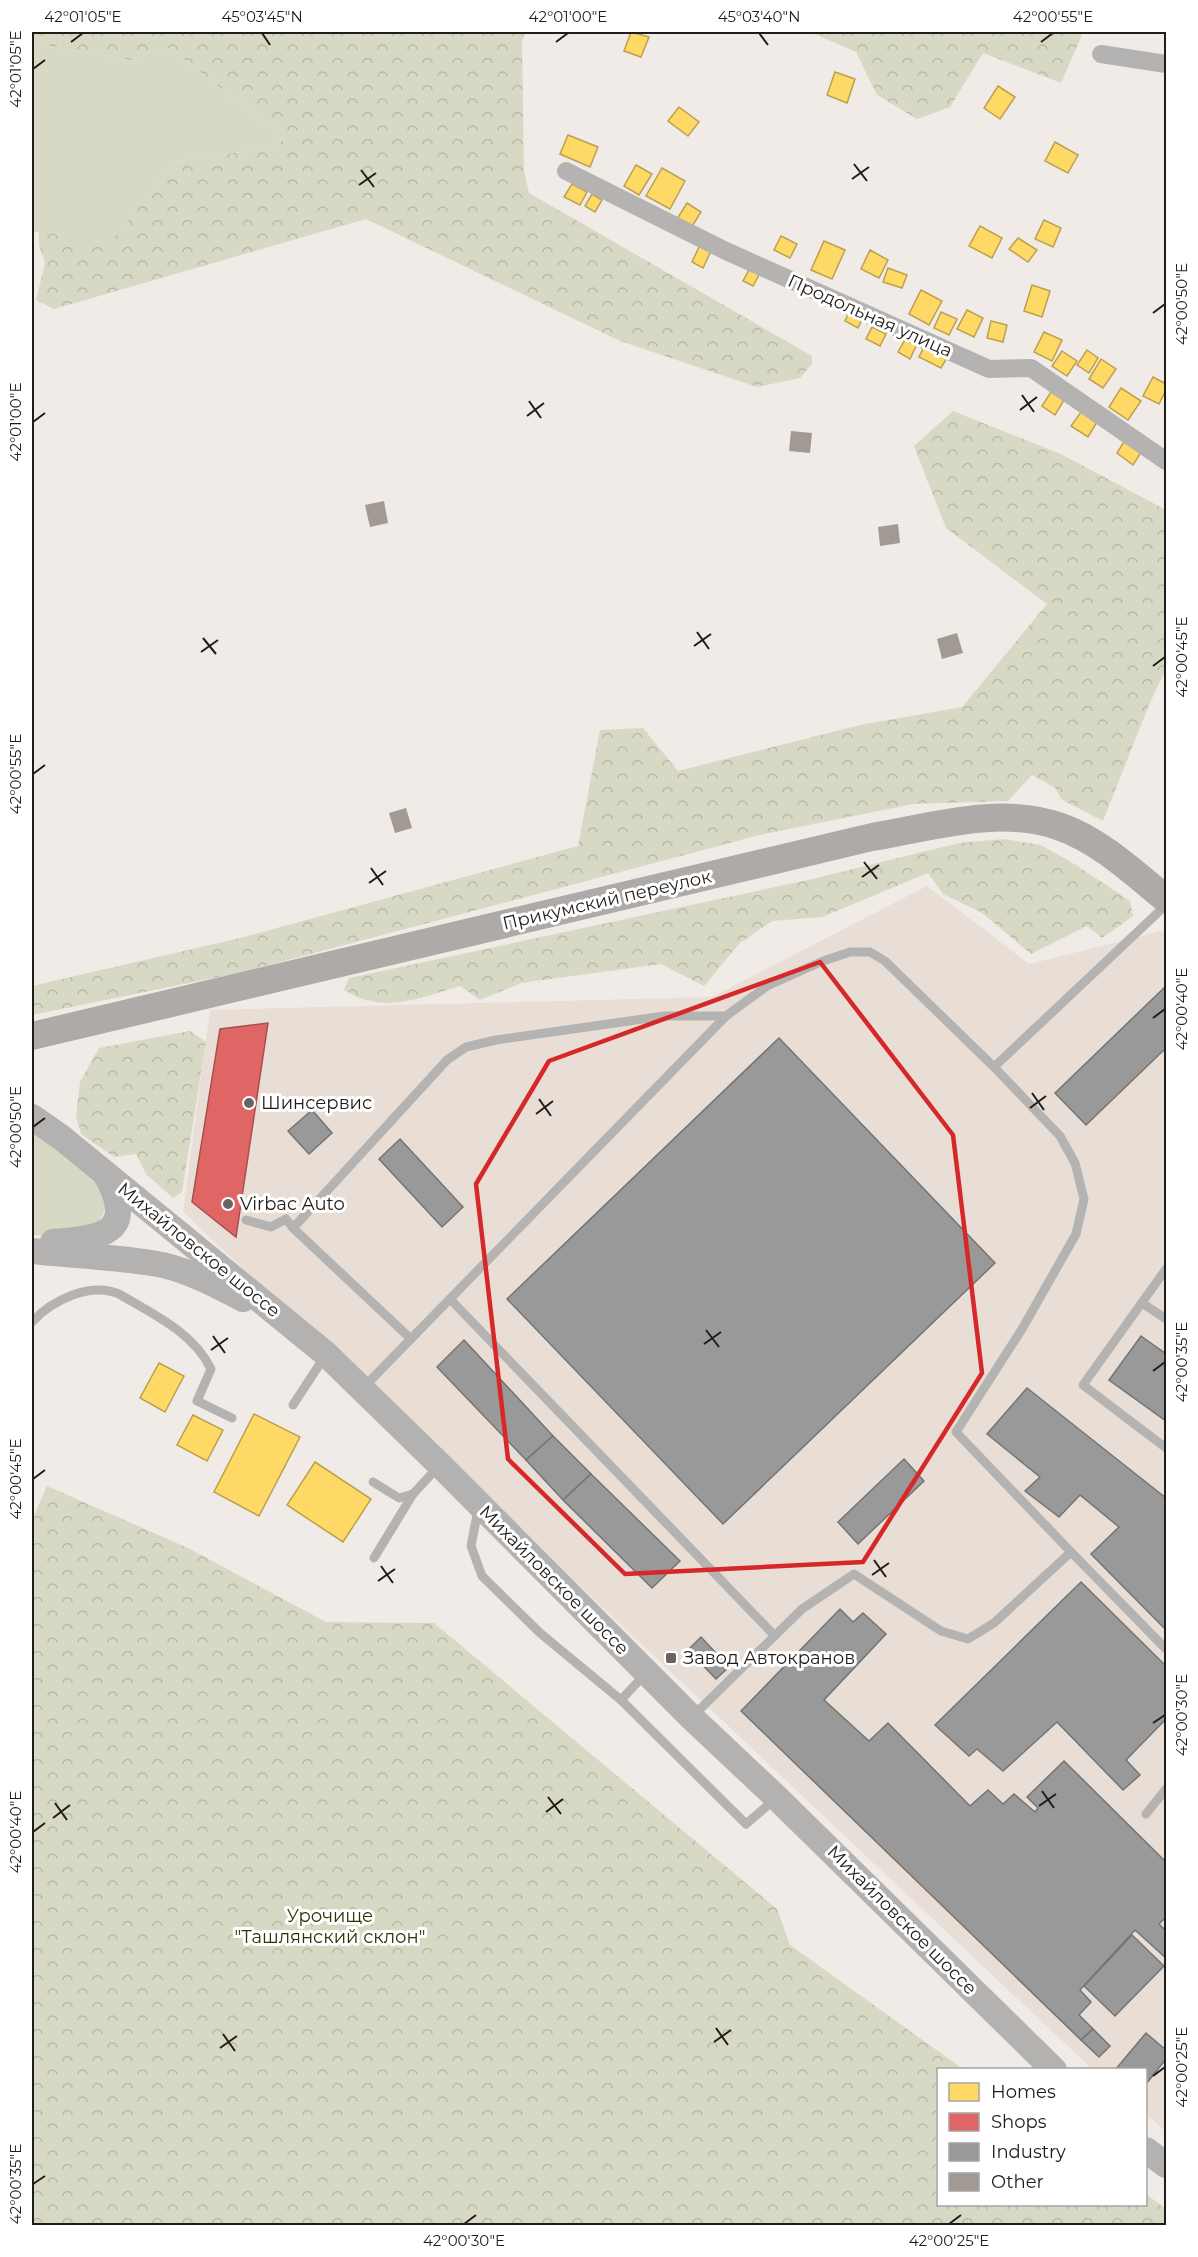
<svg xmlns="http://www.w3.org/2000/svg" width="1198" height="2257" font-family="Montserrat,sans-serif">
	<defs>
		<pattern id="forest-crowns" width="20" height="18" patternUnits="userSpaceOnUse" patternTransform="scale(1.5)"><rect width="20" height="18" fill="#d7d9c4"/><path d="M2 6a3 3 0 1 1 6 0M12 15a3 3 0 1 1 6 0" fill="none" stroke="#b8baa8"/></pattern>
	</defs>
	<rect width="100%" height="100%" fill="#f0ebe7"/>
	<polygon fill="#e9ded5" points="927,886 1029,964 1166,930 1166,2132 1146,2114 1146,2070 1092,2069 183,1212 210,1010 712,997"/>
	<g fill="#d7d9c4">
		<polygon points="32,43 136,61 151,51 169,48 274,129 282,139 278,147 178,161 108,246 32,231"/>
		<path d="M32,1124L94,1177L107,1202C98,1242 64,1236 32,1235Z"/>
	</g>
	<g fill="url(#forest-crowns)">
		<polygon points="32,32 526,32 522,42 524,170 529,193 812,356 812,364 800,378 757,387 620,341 366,219 54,309 36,300 45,263 39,245 39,231 108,245 178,161 278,147 282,139 274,129 169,48 151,51 136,61 32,43"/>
		<polygon points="810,32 1078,32 1082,35 1061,83 983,53 950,107 917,119 877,95 856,52"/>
		<polygon points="953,411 1061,454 1166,510 1166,669 1149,705 1103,821 1062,800 1055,788 1032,775 1008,801 913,804 760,835 243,972 32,1015 32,986 240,938 578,846 600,730 643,728 678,771 860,725 962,707 1047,604 946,528 914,446"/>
		<path d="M1004,839L1041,845L1076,865L1130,901L1133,916L1102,938L1087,926L1031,954L982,913L943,894L928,873L822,917L772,921L739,944L704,986L661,964L521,983L480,1000L460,986C419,998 384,1015 344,990L349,978L808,880L959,843Z"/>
		<polygon points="190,1031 206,1042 182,1192 173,1198 146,1174 136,1154 114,1157 81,1134 76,1116 80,1082 99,1048"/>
		<polygon points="47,1486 188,1548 326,1622 434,1623 777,1909 790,1945 963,2069 938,2070 938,2204 1146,2204 1146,2194 1166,2209 1166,2225 32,2225 32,1520"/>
	</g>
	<g fill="#ffd966" stroke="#bca04f" stroke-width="1.5">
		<polygon points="631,32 649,37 641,57 624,51"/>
		<polygon points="835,72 855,79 847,103 827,95"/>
		<polygon points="998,86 1015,97 1000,119 984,108"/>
		<polygon points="679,107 699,122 688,136 668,121"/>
		<polygon points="568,135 598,147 590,167 560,154"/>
		<polygon points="1055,142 1078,155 1068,173 1045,161"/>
		<polygon points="636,165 652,174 639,195 624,186"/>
		<polygon points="662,168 685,181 670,209 646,196"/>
		<polygon points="572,184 587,192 580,205 564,197"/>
		<polygon points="592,194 602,200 595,212 585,206"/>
		<polygon points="687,203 701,212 691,228 677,219"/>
		<polygon points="1044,220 1061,228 1053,247 1035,239"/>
		<polygon points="980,226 1002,238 992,258 969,246"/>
		<polygon points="781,236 797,244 790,258 774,250"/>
		<polygon points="1018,238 1037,250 1028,262 1009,249"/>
		<polygon points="824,241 845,250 832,279 811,270"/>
		<polygon points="700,245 711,251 703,268 692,262"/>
		<polygon points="870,250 888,260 879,278 861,269"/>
		<polygon points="750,268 760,273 753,286 743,281"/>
		<polygon points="888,268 907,275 902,288 883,282"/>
		<polygon points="1032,285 1050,291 1042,317 1024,311"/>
		<polygon points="921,290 942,301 929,325 909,314"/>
		<polygon points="850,310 863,317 858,328 845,321"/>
		<polygon points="967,310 983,318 974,337 957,329"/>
		<polygon points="941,312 957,319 949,335 934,328"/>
		<polygon points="991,321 1007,325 1003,342 987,338"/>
		<polygon points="872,327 886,334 880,346 866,339"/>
		<polygon points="1044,332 1062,340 1052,361 1034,352"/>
		<polygon points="906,338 917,344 910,359 898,352"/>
		<polygon points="925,345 948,356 941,368 919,357"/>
		<polygon points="1087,350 1098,358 1089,373 1077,365"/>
		<polygon points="1062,351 1077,361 1067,376 1052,366"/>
		<polygon points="1101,359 1116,369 1103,388 1089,379"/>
		<polygon points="1153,377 1166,384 1166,390 1159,404 1143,396"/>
		<polygon points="1121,388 1141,401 1128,420 1109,407"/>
		<polygon points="1051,392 1064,400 1055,415 1042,406"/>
		<polygon points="1081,412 1097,422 1088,437 1071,426"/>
		<polygon points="1125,440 1142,451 1133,465 1117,453"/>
		<polygon points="159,1363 184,1376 165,1412 140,1398"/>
		<polygon points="254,1414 300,1437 259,1516 214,1492"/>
		<polygon points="193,1415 223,1430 207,1461 177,1445"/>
		<polygon points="315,1462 371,1499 343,1542 287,1505"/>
	</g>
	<polygon fill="#e06666" stroke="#a6504f" stroke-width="1.5" points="268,1023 236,1237 192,1202 220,1029"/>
	<g fill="#999" stroke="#757473" stroke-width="1.5">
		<polygon points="1166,986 1166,1048 1086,1125 1055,1093"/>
		<polygon points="779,1038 995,1263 723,1524 507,1299"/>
		<polygon points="312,1110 332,1133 309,1154 288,1131"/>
		<polygon points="400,1139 463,1207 442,1227 379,1159"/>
		<polygon points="1141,1336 1166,1354 1166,1421 1109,1380"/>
		<polygon points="464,1340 553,1436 526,1460 437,1367"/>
		<polygon points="1027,1388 1166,1498 1166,1630 1091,1554 1119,1527 1080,1495 1059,1517 1025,1491 1040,1477 987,1434"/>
		<polygon points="553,1436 591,1474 563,1500 526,1460"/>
		<polygon points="904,1459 924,1481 858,1544 838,1522"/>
		<polygon points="591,1474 680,1561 652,1588 563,1500"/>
		<polygon points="1081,1582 1166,1666 1166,1719 1126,1760 1140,1775 1123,1790 1057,1722 1003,1771 977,1749 969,1756 935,1725"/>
		<polygon points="840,1609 853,1622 863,1613 886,1634 824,1700 869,1741 888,1723 970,1806 988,1790 1003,1804 1014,1794 1035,1812 1038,1808 1027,1797 1064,1761 1166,1862 1166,1917 1159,1924 1166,1931 1166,1958 1135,1930 1080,1990 1091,2002 1079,2015 1093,2029 1081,2040 741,1711"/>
		<polygon points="701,1637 729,1667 716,1679 688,1650"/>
		<polygon points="1132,1935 1164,1966 1115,2016 1084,1986"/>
		<polygon points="1093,2029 1110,2046 1099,2057 1081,2040"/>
		<polygon points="1146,2033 1166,2050 1166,2059 1146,2084 1146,2070 1115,2070"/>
	</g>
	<g fill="#a19a93">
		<polygon points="791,431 812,433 810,453 789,451"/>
		<polygon points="384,501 388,523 370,527 365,505"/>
		<polygon points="898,524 900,543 880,546 878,527"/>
		<polygon points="957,633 963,653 942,659 937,639"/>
		<polygon points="406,808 412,828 395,833 389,813"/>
	</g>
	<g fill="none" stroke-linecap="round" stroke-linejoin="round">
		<g stroke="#b4b3b1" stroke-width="9">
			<polyline points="994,1067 1060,1136 1075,1163 1084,1199 1076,1234 1022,1329 956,1432 1071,1552 1166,1649"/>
			<polyline points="246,1220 271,1227 286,1219 293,1228"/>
			<polyline points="1166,1269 1083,1385 1166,1448"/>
			<polyline points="450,1299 774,1635"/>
			<polyline points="1142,1303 1166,1319"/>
			<path d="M32,1322C52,1300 90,1282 119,1294C153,1314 194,1333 211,1369L197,1401L232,1418"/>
			<polyline points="411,1339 293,1228 447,1060 466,1047 496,1040 664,1016 726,1016"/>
			<polyline points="363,1388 726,1016 767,986 823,961 850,952 870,952 885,961 994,1067 1166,905"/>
			<polyline points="293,1405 325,1356"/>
			<polyline points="373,1482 399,1498 413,1494"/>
			<polyline points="478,1510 471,1546 482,1576 540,1633 621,1700 646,1673"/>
			<polyline points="374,1558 413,1494 438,1467"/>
			<polyline points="621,1700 746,1824 774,1800"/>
			<polyline points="693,1716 802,1609 854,1574 941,1631 968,1639 994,1623 1071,1552"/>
			<polyline points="1146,1814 1166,1789"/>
		</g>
		<g stroke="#b4b3b1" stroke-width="18">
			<polyline points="1101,54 1166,64"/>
			<polyline points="566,171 726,251 989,369 1031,368 1166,461"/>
		</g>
		<g stroke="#b4b2b0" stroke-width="26">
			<polyline points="32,1117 62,1138 326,1354 440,1465 692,1718 777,1798 1054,2070"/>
			<path d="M53,1242C102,1238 138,1233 106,1175"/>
			<path d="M32,1251C71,1255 113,1257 152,1263C184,1268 215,1284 243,1299"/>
			<polyline points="1146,2150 1166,2165"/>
		</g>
		<path stroke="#adaaa8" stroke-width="28" d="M32,1036L872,837C932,827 1001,805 1061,827C1100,841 1134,873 1166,899"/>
	</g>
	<path fill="none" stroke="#d62828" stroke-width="4.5" stroke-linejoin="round" d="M820,962L953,1135L982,1373L863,1562L625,1574L508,1459L476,1184L549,1061Z"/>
	<path fill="none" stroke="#201c1a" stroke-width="2" d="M262,33L270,45M759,33L768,45M71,42L83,33M556,42L568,33M1041,42L1053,33M33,69L45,60M854,164L867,181M361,170L374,187M852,179L869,167M359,185L376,173M1153,313L1165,304M1022,395L1034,412M529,401L541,418M1020,410L1037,397M527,416L544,403M33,422L45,413M697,632L709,649M203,638L216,654M694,646L711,634M201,652L218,640M1153,666L1165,657M33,774L45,765M864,862L877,879M371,868L383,885M862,877L879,865M369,883L386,871M1153,1018L1165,1009M1032,1093L1044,1110M539,1099L551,1116M1030,1108L1046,1096M536,1114L553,1101M33,1127L45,1118M706,1330L719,1347M213,1336L225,1353M704,1344L721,1332M211,1350L228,1338M1153,1371L1165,1362M33,1479L45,1470M874,1560L886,1577M381,1566L393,1583M872,1575L889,1563M378,1581L395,1569M1153,1723L1165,1715M1042,1791L1054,1808M548,1797L561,1814M55,1803L67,1820M1039,1806L1056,1794M546,1812L563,1799M53,1818L70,1805M33,1832L45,1823M716,2028L728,2045M223,2034L235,2051M714,2042L731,2030M220,2048L237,2036M1153,2076L1165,2067M33,2184L45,2176M464,2224L476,2215M949,2224L961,2215"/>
	<g fill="#696462" stroke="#fff" stroke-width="2">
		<circle cx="249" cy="1103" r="6"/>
		<circle cx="228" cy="1204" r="6"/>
		<rect x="665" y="1652" width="12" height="12" rx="3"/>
	</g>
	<g text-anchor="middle" stroke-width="6" stroke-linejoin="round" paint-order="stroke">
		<g font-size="18" fill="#201c1a" stroke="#fff">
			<text transform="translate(870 316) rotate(24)" y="6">Продольная улица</text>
			<text transform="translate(607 900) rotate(-13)" y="6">Прикумский переулок</text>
			<text transform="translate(199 1250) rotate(39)" y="6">Михайловское шоссе</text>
			<text transform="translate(554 1580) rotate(45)" y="6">Михайловское шоссе</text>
			<text transform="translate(902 1920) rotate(45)" y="6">Михайловское шоссе</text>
		</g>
		<g font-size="18" fill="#201c1a" stroke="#fff" text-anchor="start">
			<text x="261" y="1109">Шинсервис</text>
			<text x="240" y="1210">Virbac Auto</text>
			<text x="683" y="1664">Завод Автокранов</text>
		</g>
		<g font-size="18" fill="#2e3405" stroke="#fff">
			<text x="330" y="1922">Урочище<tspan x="330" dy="21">"Ташлянский склон"</tspan></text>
		</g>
	</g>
	<rect width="1198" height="2257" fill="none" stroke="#ffffff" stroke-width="66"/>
	<rect x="937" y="2068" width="210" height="138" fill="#ffffff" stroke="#a6a4a3" stroke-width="1.5"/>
	<rect x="949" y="2083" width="30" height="18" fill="#ffd966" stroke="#a6a4a3" stroke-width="1.5"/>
	<text x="991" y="2098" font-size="18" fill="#201c1a">Homes</text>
	<rect x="949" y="2113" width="30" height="18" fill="#e06666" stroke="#a6a4a3" stroke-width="1.5"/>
	<text x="991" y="2128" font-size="18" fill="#201c1a">Shops</text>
	<rect x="949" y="2143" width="30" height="18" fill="#999999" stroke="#a6a4a3" stroke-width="1.5"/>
	<text x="991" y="2158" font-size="18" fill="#201c1a">Industry</text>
	<rect x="949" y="2173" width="30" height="18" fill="#a19a93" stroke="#a6a4a3" stroke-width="1.5"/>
	<text x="991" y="2188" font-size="18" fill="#201c1a">Other</text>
	<rect x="33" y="33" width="1132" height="2191" fill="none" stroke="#201c1a" stroke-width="2"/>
	<g font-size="15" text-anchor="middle" fill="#201c1a">
		<text x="83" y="22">42°01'05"E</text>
		<text x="262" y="22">45°03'45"N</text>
		<text x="568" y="22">42°01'00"E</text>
		<text x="759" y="22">45°03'40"N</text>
		<text x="1053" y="22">42°00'55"E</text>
		<text transform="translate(16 69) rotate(-90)" y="5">42°01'05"E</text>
		<text transform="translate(1182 304) rotate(-90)" y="5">42°00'50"E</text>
		<text transform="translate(16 422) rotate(-90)" y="5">42°01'00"E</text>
		<text transform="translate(1182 657) rotate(-90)" y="5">42°00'45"E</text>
		<text transform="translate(16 774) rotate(-90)" y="5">42°00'55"E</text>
		<text transform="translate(1182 1009) rotate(-90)" y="5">42°00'40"E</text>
		<text transform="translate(16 1127) rotate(-90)" y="5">42°00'50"E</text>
		<text transform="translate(1182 1362) rotate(-90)" y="5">42°00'35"E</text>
		<text transform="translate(16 1479) rotate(-90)" y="5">42°00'45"E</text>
		<text transform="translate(1182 1715) rotate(-90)" y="5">42°00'30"E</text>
		<text transform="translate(16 1832) rotate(-90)" y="5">42°00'40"E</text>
		<text transform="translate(1182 2067) rotate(-90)" y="5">42°00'25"E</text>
		<text transform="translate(16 2184) rotate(-90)" y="5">42°00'35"E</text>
		<text x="464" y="2246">42°00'30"E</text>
		<text x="949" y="2246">42°00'25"E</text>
	</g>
</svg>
